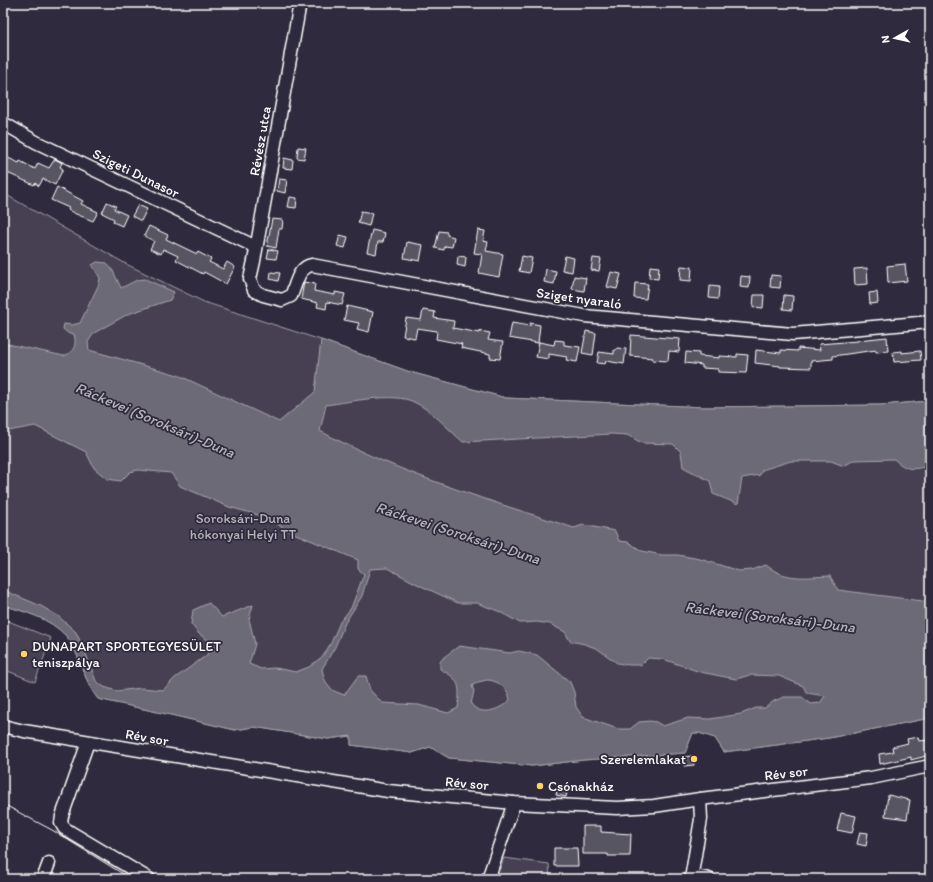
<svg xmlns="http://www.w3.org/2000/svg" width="933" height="882" font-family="Itim,sans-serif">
	<rect width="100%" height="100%" fill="#2f2a3d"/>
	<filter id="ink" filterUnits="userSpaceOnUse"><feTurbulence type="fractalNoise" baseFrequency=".025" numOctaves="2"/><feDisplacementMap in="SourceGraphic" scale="8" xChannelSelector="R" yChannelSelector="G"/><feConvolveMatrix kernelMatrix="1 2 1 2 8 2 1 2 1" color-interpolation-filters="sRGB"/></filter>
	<g filter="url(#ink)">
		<g fill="#464152" stroke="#a2a0a8">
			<path d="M3,193L126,264L204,302L321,340L410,372L506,398L704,407L881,405L930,401V718L829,738L724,752L715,738L699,733H693L685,753L584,760L532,766L449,758L430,747L412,753L351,745V736L328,739L254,727L235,730L171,715L98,699C95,695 92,691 90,686C81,670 78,650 66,636C50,618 25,612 3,605Z"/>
			<polygon points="3,619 51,638 35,682 3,669"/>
			<polygon points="504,858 549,864 550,879 496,879"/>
		</g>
		<path fill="#6d6a77" stroke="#a7a6ad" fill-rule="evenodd" d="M97,262L107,263L113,271L121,288L137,280L145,279L174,292L170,300L128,314L94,333L88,342L89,350L178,375L279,422L315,392L321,340L410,372L506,398L704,407L881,405L930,401V466C913,469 908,472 894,459L854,460L844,466L831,461H791L762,470L760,475L742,478L738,504L713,494L710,481L683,467L681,452L673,444L642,443L627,435L612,434L463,442C448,429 433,411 414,402C394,392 349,402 326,405L320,431C400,474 488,500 574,528L583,525L615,531L619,541L628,542L642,551L662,555H678L700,559L739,571L752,570L766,565C786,581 805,577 830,576L838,590L930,602V718L829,738L724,752L715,738L699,733H693L685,753L584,760L532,766L449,758L430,747L412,753L351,745V736L328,739L254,727L235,730L171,715L98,699C95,695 92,691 90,686C81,670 78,650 66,636C50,618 25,612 3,605V590L41,606L58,616L76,632L86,654L96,681L104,687L117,691L141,688L163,690L175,678L207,655L212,643L199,634L191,624L193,610L209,603L222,617L253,605L249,619L255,644L249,664L261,669L275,668L296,672L309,667L323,656L331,643L340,622L351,608L364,574L358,569V560L291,532L262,516L229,507L180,486L171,473L138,470L130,472L121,481L107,479L94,468L86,452L35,426L3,432V343L64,356C74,352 77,345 74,334H69L63,329L64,324L72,325L80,323L99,284L100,278L92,265ZM387,568L419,585L458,603H477L498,611L520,623L537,622L550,624L565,632L570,641L585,644L598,649L617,663L629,665H641L648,658L663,659L700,672L736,679L750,675L779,676L803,686L807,693L825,696L820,703L810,704L802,697H784L774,701L765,708H756L741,714L710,719L688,718L663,726L656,722L650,721L639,722L630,729H618L583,717L576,707L574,692L570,682L537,655L519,651L510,653L459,646L444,657L440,662V669C461,680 460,686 458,708L448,713L419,705L382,703L370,690L366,676H358L344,695L334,691L328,686L324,678L322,669L335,647L345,623L362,596L370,569ZM487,680C498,680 509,689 510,700C500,710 481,717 471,704L474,691L472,686L478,682Z"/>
		<g fill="#595564" stroke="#fff">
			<polygon points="298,147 306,148 304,159 297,158"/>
			<polygon points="6,157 19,163 20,161 35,169 38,163 49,168 55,159 62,163 60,167 63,169 55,185 43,179 39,186 35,183 34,185 3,171 3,162"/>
			<polygon points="284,158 293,160 292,169 283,168"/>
			<polygon points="279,179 287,180 285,193 277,191"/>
			<polygon points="57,187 83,201 81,204 98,212 93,221 76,214 68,210 69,208 51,200"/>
			<polygon points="290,197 297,198 296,208 288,207"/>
			<polygon points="107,202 116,206 114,209 127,215 122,226 113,222 114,219 102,213"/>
			<polygon points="138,205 147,209 141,221 132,216"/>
			<polygon points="361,211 372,213 369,226 358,223"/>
			<polygon points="272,219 283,220 282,229 279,229 276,248 267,246"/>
			<polygon points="149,226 168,235 166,239 197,254 198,252 211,259 209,262 223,269 227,262 235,267 226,284 204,272 203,274 176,260 178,256 163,249 161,254 150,249 154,241 144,236"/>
			<polygon points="372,230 385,233 383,242 378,242 376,254 367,252"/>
			<polygon points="478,230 485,231 483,241 488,242 486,251 503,254 499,277 479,273 482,254 474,253"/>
			<polygon points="439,231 447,232 447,235 454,237 452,247 445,246 444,250 435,248"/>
			<polygon points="340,235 348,237 345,248 337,246"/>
			<polygon points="407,242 423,245 420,261 404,258"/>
			<polygon points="269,249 278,251 276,259 267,258"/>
			<polygon points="458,256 466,257 465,267 457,265"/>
			<polygon points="522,256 532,258 529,273 519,271"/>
			<polygon points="565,256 574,258 572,272 562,270"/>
			<polygon points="593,258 601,259 599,271 591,270"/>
			<polygon points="905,264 907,281 888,283 887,266"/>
			<polygon points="650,266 659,267 658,279 649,278"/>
			<polygon points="681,266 692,267 691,281 680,280"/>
			<polygon points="867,268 868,284 855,285 854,269"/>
			<polygon points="546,269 556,271 554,284 544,282"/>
			<polygon points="271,272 280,273 278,281 270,279"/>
			<polygon points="611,272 621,274 617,289 607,287"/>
			<polygon points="771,275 781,276 780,288 770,287"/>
			<polygon points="574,276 586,278 584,291 572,289"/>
			<polygon points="741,276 750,277 749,288 740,287"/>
			<polygon points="304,282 315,284 314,291 335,295 335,292 345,294 342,305 327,302 326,309 317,307 318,303 301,299"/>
			<polygon points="635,283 648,284 646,299 634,298"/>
			<polygon points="710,286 719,287 718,299 709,298"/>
			<polygon points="877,292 878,303 870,304 869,293"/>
			<polygon points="754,295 764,295 763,308 753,307"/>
			<polygon points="784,295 793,296 792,310 783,309"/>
			<polygon points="347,306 373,312 369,332 357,329 359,323 344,320"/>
			<polygon points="423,310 435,312 434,318 454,321 453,328 480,333 480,331 490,333 488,340 503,342 500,359 490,358 490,354 461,348 462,344 436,339 437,331 417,328 415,338 403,336 406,318 421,320"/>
			<polygon points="512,323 530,326 530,323 540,325 538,343 509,338"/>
			<polygon points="586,331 596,333 593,355 582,353"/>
			<polygon points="631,335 680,339 679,352 669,351 668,361 652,360 653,358 630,356"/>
			<polygon points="887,337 888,351 876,352 876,350 833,356 833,359 811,361 811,368 780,367 780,366 755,363 756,350 781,353 781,350 798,351 798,348 820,350 819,344 858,341 858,340"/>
			<polygon points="555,340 564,341 564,345 580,347 577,362 566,360 567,357 549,354 549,359 536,357 539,342 554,345"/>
			<polygon points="617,348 626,349 624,364 606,361 605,364 597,363 599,352 614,354 614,350 616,350"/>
			<polygon points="902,351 902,353 920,351 921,360 894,362 893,352"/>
			<polygon points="686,352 699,353 699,356 719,358 719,356 737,357 737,354 748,355 746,373 718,372 718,369 702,368 702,365 685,363"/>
			<polygon points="918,737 919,741 930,740 930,755 911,760 911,757 880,764 879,754 893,752 892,747 908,743 907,739"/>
			<polygon points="693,756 694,765 684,766 682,757"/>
			<polygon points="558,785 568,787 566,797 556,795"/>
			<polygon points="888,795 910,800 907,819 885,816"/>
			<polygon points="841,813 856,816 852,833 837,830"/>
			<polygon points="583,826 601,826 601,832 631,834 630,856 608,856 608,854 583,854"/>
			<polygon points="860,832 868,833 866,846 857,844"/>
			<polygon points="554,848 577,848 578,866 554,866"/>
		</g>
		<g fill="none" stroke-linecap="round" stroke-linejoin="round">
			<defs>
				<g id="minor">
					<path d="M300,3L254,261L250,279L254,290L263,295L282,300L291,296C296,285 298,267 312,265L584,316L793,334L930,322"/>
					<polyline points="3,123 36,142 256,247"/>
					<polyline points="3,726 24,731 388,791 514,803 617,808 654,806 700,799 871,778 930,766"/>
					<polyline points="88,742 62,816 61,823 64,828 70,832 149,879"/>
					<polyline points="692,875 709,879"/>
					<polyline points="43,879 49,863"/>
					<polyline points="488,879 514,803"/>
					<polyline points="691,879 701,819 700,799"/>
				</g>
			</defs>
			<use href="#minor" stroke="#fff" stroke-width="15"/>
			<use href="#minor" stroke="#2f2a3d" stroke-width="12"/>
			<polyline stroke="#fff" stroke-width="1" points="3,804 52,830 131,879"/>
		</g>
	</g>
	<g fill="#ffd166" stroke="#2f2a3d" stroke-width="1.5">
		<circle cx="24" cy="654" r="4"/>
		<circle cx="694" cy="759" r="4"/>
		<circle cx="540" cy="786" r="4"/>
	</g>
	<g text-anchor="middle" stroke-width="3.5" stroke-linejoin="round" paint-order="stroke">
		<g font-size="14" fill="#fff" stroke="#2f2a3d">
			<text transform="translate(260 141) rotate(-80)" y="5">Révész utca</text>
			<text transform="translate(136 173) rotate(26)" y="5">Szigeti Dunasor</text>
			<text transform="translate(579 298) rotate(8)" y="5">Sziget nyaraló</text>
			<text transform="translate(147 737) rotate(10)" y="5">Rév sor</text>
			<text transform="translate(786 773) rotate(-7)" y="5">Rév sor</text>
			<text transform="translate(467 783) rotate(5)" y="5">Rév sor</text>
		</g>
		<g font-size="14" fill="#b5b3ba" stroke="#2f2a3d">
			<text x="243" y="523">Soroksári-Duna<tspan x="243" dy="16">hókonyai Helyi TT</tspan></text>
		</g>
		<g font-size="14" fill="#fff" stroke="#2f2a3d" text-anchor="start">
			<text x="32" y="651">DUNAPART SPORTEGYESÜLET<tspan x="32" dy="16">teniszpálya</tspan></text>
			<text x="686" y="764" text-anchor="end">Szerelemlakat</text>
			<text x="548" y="791">Csónakház</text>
		</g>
		<g font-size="15" font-style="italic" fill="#b6b4bb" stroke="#2f2a3d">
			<text transform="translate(155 420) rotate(23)" y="5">Ráckevei (Soroksári)-Duna</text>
			<text transform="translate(458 533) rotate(18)" y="5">Ráckevei (Soroksári)-Duna</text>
			<text transform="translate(770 617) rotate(7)" y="5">Ráckevei (Soroksári)-Duna</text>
		</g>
	</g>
	<rect width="933" height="882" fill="none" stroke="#2f2a3d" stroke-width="16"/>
	<rect x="8" y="8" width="917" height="866" fill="none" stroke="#fff" stroke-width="1.5" filter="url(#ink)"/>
	<g transform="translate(895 38) rotate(262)" stroke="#2f2a3d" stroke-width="3" paint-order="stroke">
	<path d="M0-3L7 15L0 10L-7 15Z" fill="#ffffff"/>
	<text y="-6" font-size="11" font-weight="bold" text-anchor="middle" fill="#ffffff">N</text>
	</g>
</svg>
